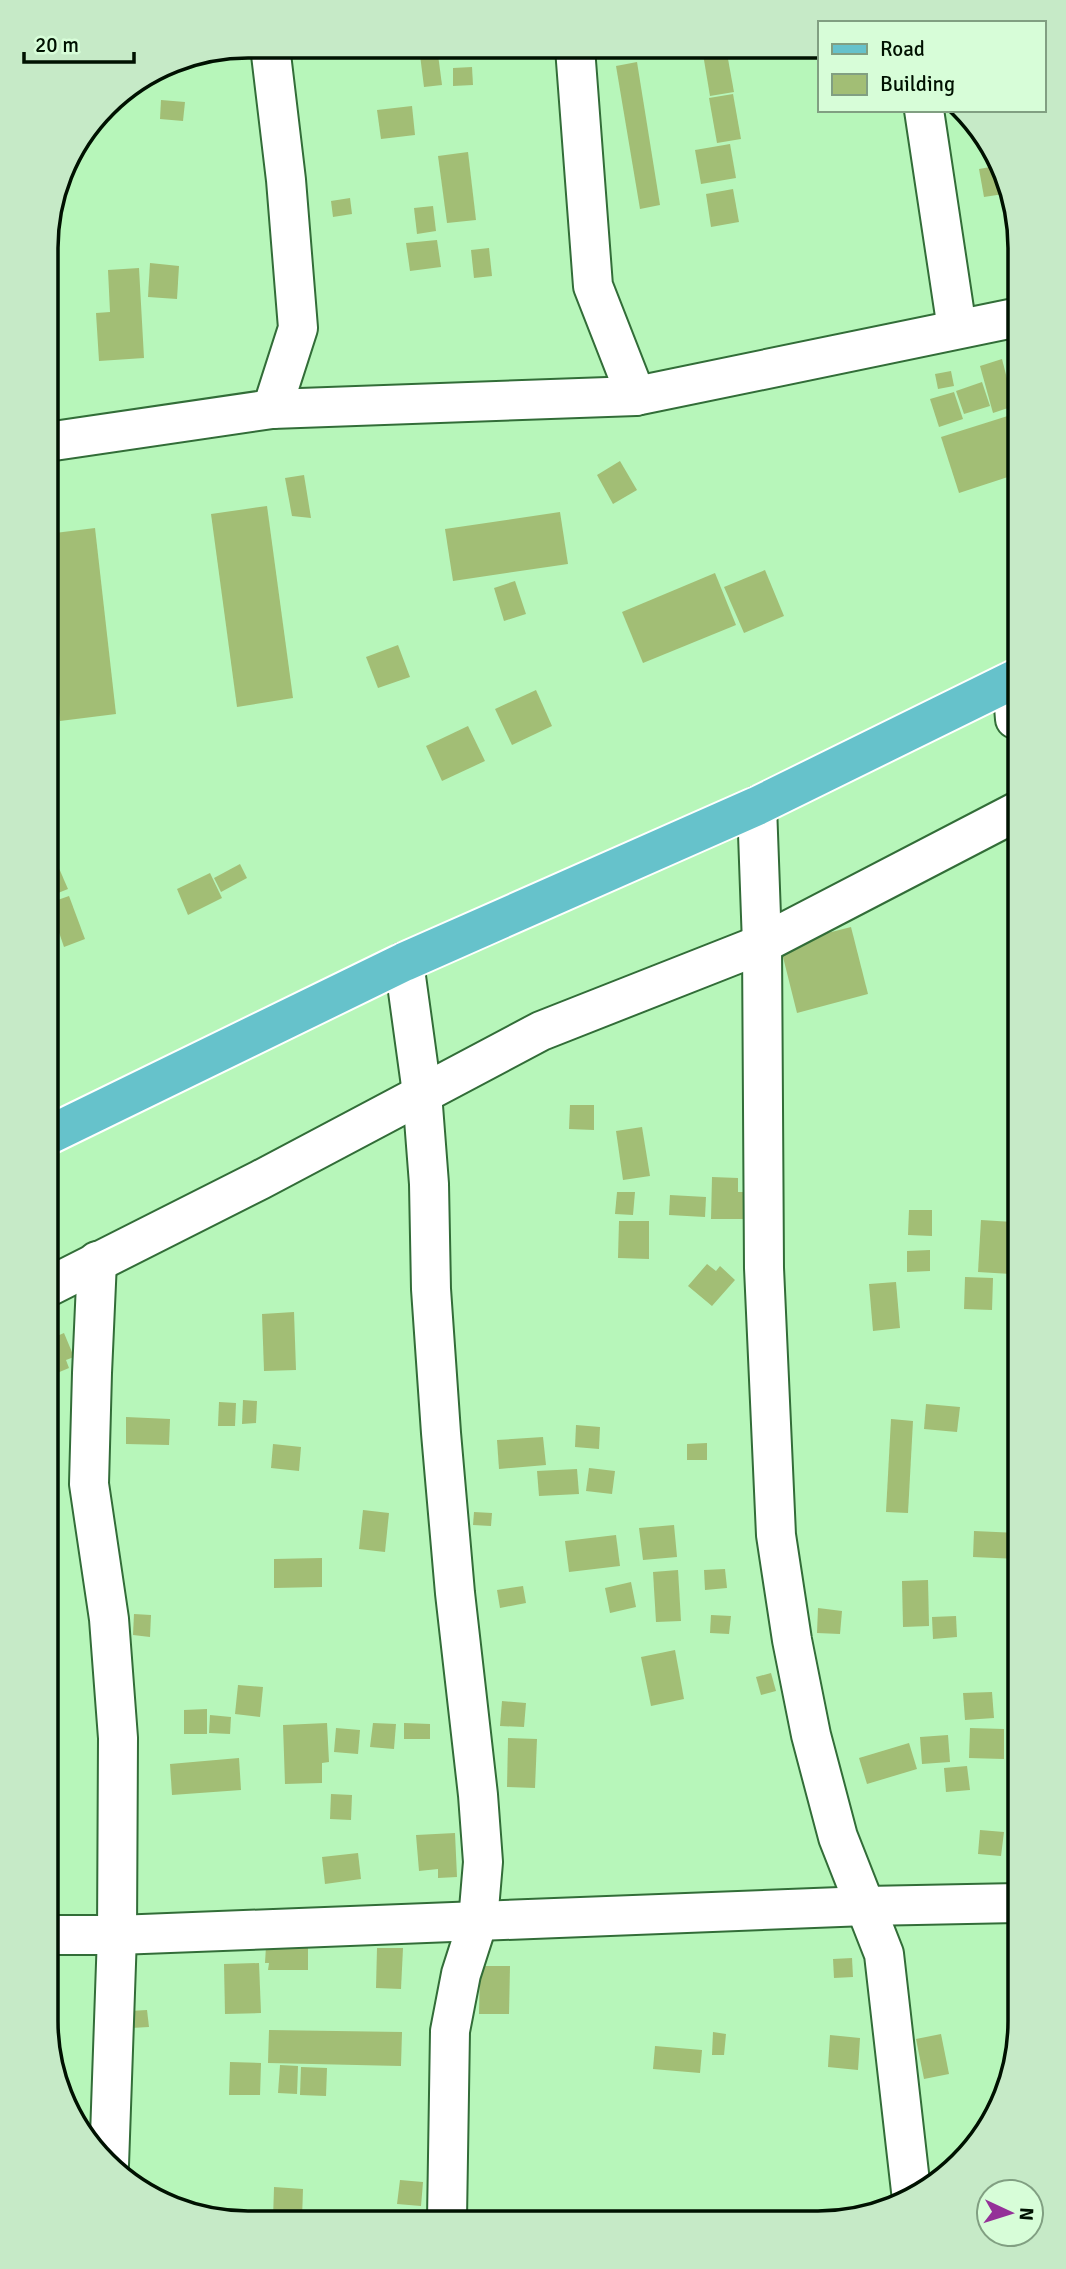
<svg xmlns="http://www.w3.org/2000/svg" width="1066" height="2269" font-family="Signika,sans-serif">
	<rect width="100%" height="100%" fill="#b7f6ba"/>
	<g fill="#a2be75">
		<polygon points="419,47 437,47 442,85 424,87"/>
		<polygon points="702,48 726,48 734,92 710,96"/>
		<polygon points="637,62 660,205 640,209 616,66"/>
		<polygon points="472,67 473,85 453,86 453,68"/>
		<polygon points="733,94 741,139 717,143 709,98"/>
		<polygon points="161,100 185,102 183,121 160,119"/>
		<polygon points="412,106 415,135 381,139 377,110"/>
		<polygon points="730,144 736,178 701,184 695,150"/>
		<polygon points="468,152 476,220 447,223 438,156"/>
		<polygon points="996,166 1010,193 984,197 979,169"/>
		<polygon points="733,189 739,222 711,227 706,194"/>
		<polygon points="350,198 352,214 333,217 331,201"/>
		<polygon points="433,206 436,231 417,234 414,208"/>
		<polygon points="437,240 441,267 410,271 406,243"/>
		<polygon points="489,248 492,276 474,278 471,250"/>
		<polygon points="150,263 179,266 177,299 148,297"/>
		<polygon points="139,268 144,358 99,361 96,313 110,312 108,270"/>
		<polygon points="1002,359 1014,406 993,413 980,366"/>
		<polygon points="951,371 954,386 938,389 935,374"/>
		<polygon points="982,382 990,406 964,414 956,391"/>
		<polygon points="954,392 963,419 939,427 930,399"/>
		<polygon points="1014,414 1014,475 959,493 941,437"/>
		<polygon points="620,461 637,490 613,504 597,475"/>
		<polygon points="304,475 311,518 292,516 285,478"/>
		<polygon points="267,506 293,698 237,707 211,514"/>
		<polygon points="560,512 568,564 453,581 445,529"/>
		<polygon points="95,528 116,714 60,721 47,607 47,534"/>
		<polygon points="765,570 784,616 744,633 724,587"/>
		<polygon points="715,573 736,625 643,663 622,612"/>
		<polygon points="515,581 526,614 504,621 494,588"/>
		<polygon points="398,645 410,677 378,688 366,657"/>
		<polygon points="536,690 552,726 512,745 495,709"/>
		<polygon points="468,726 485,761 442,781 426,746"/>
		<polygon points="240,864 247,878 221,892 214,878"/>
		<polygon points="58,866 68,889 48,897 48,871"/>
		<polygon points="210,873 222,898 188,915 177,889"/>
		<polygon points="69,896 85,939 64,947 49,903"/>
		<polygon points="49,919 58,947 49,950 48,920"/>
		<polygon points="851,927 868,994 797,1013 780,945"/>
		<polygon points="570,1105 594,1105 594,1130 569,1129"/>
		<polygon points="642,1127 650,1176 623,1180 616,1131"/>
		<polygon points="712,1177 738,1178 738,1192 749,1192 748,1219 711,1219"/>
		<polygon points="617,1192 635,1192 633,1215 615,1214"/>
		<polygon points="670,1195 706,1197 705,1217 669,1215"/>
		<polygon points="909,1210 932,1210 932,1236 908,1235"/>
		<polygon points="981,1220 1013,1222 1011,1274 978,1272"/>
		<polygon points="619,1221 649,1221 649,1259 618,1258"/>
		<polygon points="930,1250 930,1271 907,1272 907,1251"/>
		<polygon points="707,1264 716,1271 720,1266 735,1280 712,1306 688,1286"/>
		<polygon points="965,1277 993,1278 992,1310 964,1309"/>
		<polygon points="896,1282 900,1328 873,1331 869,1284"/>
		<polygon points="294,1312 296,1370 264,1371 262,1314"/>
		<polygon points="64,1333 74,1357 66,1360 69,1368 50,1376 50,1339"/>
		<polygon points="243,1400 257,1401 256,1423 242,1424"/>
		<polygon points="219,1402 236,1403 235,1426 218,1426"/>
		<polygon points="926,1404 960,1407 957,1432 924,1429"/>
		<polygon points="126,1417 170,1419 169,1445 126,1444"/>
		<polygon points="891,1419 913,1421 908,1513 886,1512"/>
		<polygon points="576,1425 600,1427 599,1449 575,1447"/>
		<polygon points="543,1437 546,1465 499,1469 497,1440"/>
		<polygon points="707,1443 707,1460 687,1460 687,1444"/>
		<polygon points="273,1444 301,1447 299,1471 271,1468"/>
		<polygon points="589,1468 615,1471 612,1494 586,1491"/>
		<polygon points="577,1469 579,1494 539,1496 537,1471"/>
		<polygon points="363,1510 389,1513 385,1552 359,1549"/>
		<polygon points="474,1512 492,1513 491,1526 473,1525"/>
		<polygon points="674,1525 677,1557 643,1560 639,1528"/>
		<polygon points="974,1531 1018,1533 1018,1559 973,1557"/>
		<polygon points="616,1535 620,1566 569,1572 565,1541"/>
		<polygon points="322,1558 322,1587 274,1588 274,1559"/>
		<polygon points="725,1569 727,1588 705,1590 704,1570"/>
		<polygon points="678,1570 681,1621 656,1622 653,1572"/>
		<polygon points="928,1580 929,1626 903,1627 902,1581"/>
		<polygon points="631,1582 636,1607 610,1613 605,1588"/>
		<polygon points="523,1586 526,1603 500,1608 497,1590"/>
		<polygon points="818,1608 842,1611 840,1634 817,1633"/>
		<polygon points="134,1614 151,1615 150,1637 133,1635"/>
		<polygon points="711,1615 731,1616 729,1634 710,1633"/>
		<polygon points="956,1616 957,1637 933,1639 932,1617"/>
		<polygon points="675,1650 684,1699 651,1706 641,1657"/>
		<polygon points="771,1673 776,1691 761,1695 756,1677"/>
		<polygon points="238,1685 263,1687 260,1717 235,1714"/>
		<polygon points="992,1692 994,1718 965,1720 963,1693"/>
		<polygon points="502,1701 526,1703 524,1727 500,1726"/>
		<polygon points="207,1709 207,1734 184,1734 184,1710"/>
		<polygon points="210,1715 231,1717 230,1734 209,1733"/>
		<polygon points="327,1723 329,1762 322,1763 322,1783 285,1784 283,1725"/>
		<polygon points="373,1723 396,1724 394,1749 370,1747"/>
		<polygon points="404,1723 430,1724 430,1739 404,1739"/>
		<polygon points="336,1728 360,1730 358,1754 334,1752"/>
		<polygon points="970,1728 1004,1729 1004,1759 969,1758"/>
		<polygon points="948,1735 950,1762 922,1764 920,1737"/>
		<polygon points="508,1738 537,1739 535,1788 507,1787"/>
		<polygon points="909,1743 917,1769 867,1784 859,1758"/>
		<polygon points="239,1758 241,1790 172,1795 170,1764"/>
		<polygon points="967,1766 970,1790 946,1792 944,1768"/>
		<polygon points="331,1794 352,1795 351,1820 330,1819"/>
		<polygon points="980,1830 1004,1832 1001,1856 978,1854"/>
		<polygon points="455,1833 457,1877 438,1878 438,1869 419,1871 416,1835"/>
		<polygon points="358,1853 361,1879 325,1884 322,1857"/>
		<polygon points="266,1946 308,1946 308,1970 268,1970 269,1963 265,1963"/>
		<polygon points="377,1948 403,1948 401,1989 376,1988"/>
		<polygon points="852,1958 853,1977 834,1978 833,1959"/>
		<polygon points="259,1963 261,2013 225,2014 224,1964"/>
		<polygon points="480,1966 510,1966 509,2014 479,2014"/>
		<polygon points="147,2010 149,2027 131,2028 130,2011"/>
		<polygon points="269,2030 402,2032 401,2066 268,2063"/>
		<polygon points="713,2032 726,2034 724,2055 712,2055"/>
		<polygon points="941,2034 949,2074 924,2079 916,2039"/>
		<polygon points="830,2035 860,2038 858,2070 828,2067"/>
		<polygon points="655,2046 702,2050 700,2073 653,2069"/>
		<polygon points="230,2062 261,2063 260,2095 229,2095"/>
		<polygon points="280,2065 298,2066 297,2094 278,2093"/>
		<polygon points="301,2067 327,2068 326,2096 300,2095"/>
		<polygon points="400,2180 423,2182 421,2206 397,2204"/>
		<polygon points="274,2187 303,2189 302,2219 273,2219"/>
	</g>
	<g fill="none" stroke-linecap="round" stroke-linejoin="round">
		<defs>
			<g id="minor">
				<polyline points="270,46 286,180 298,328 272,409"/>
				<polyline points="575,48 593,286 636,396"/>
				<polyline points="924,110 957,329"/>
				<polyline points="47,442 272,409 636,396 1014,318"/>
				<polyline points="1012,681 1015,719"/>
				<polyline points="757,806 762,944 764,1268 776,1535 792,1640 811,1735 838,1837 884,1954 911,2191"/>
				<polyline points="404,962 422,1093 429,1184 431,1289 441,1433 455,1593 478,1795 483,1862 478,1921 461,1974 450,2031 447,2219"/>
				<polyline points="97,1261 92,1373 89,1484 109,1619 118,1738 117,1935 109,2165"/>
				<polyline points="50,1286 260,1180 541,1031 762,944 1016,812"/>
				<polyline points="52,1935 117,1935 866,1906 1020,1903"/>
			</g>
			<polyline id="major" points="49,1135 404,962 757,806 1015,679"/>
		</defs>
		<use href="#minor" stroke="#326d38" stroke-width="42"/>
		<use href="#major" stroke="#fff" stroke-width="42"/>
		<use href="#minor" stroke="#fff" stroke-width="38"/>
		<use href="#major" stroke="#66c2cb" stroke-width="38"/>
	</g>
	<path d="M0 0H1066V2269H0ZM248 58H818A190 190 0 0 1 1008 248V2021A190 190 0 0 1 818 2211H248A190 190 0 0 1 58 2021V248A190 190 0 0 1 248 58Z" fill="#c6eac7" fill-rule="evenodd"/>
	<path fill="none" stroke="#001101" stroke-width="3.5" d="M248 58H818A190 190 0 0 1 1008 248V2021A190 190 0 0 1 818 2211H248A190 190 0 0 1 58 2021V248A190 190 0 0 1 248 58Z"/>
	<rect x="818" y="21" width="228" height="91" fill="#d7fdd8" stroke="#819f82" stroke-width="2"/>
	<rect x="832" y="44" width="35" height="10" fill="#66c2cb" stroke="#819f82" stroke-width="2"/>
	<text x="880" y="56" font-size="21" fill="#001101">Road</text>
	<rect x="832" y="74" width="35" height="21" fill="#a2be75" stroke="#819f82" stroke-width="2"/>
	<text x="880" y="91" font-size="21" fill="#001101">Building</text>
	<g transform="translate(1010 2213) rotate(94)"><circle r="33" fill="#d7fdd8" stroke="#819f82" stroke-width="2"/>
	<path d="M0-5L12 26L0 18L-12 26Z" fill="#943198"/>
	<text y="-10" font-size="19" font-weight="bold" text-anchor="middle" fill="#001101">N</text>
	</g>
	<path d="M24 52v10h110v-10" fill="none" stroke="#001101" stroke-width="3.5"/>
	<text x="35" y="52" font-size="21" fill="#001101" stroke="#d7fdd8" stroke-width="5" paint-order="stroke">20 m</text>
</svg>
